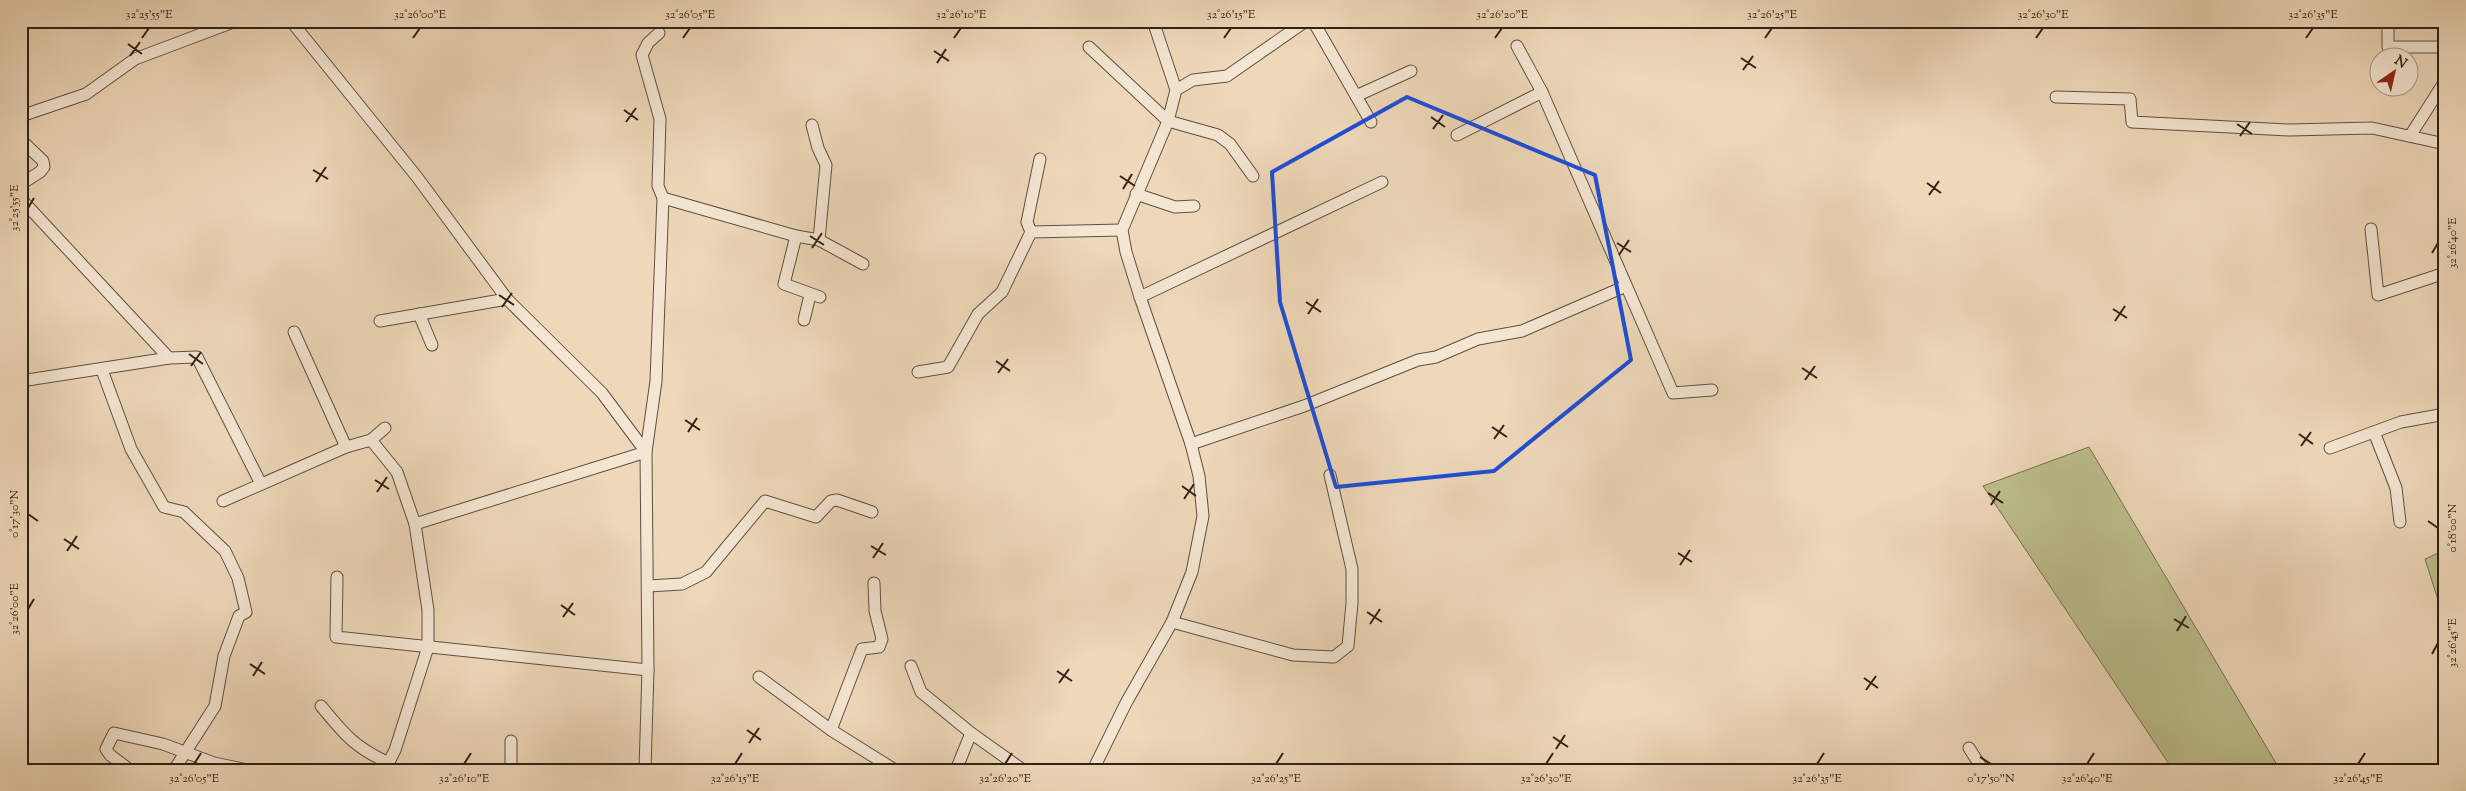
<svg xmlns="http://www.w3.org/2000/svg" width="2466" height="791" font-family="'Sorts Mill Goudy',serif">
	<rect width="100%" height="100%" fill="#eed8b9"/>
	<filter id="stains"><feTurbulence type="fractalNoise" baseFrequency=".004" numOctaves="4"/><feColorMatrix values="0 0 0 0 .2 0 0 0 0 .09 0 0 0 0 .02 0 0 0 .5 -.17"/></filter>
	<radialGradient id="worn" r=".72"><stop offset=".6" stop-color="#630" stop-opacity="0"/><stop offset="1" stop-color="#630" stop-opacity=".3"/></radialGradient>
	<g fill="#bcbe8c" stroke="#767052">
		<polygon points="2089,447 2280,770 2173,770 1983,486"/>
		<polygon points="2445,550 2445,622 2425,559"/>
	</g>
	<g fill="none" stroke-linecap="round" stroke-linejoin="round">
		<defs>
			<g id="minor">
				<polyline points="291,21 417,177 507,299 602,393 646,452 648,670 645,770"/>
				<polyline points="1313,21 1371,122"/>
				<polyline points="2388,21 2388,47 2445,47"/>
				<polyline points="1517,46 1542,92 1673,393 1712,390"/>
				<polyline points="1089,47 1168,121 1218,135 1230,144 1253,176"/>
				<polyline points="1176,90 1193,80 1227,76 1306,21"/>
				<polyline points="1356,96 1411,71"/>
				<polyline points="2056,97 2130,99 2132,122 2290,130 2372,128 2445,144"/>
				<polyline points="21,116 86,94 135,59 236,21"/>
				<polyline points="812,125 818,148 826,165 819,240"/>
				<polyline points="1457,135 1542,92"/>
				<polyline points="2410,136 2445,81"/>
				<polyline points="21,140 43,161 44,167 40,172 21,184"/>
				<polyline points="1136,194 1175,207 1194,206"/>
				<polyline points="663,198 796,236 819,240 863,264"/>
				<polyline points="21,199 169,358"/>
				<polyline points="2371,229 2378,295 2445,273"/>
				<polyline points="1031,232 1122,230"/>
				<polyline points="796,236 784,284 820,297"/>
				<polyline points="1140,297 1382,182"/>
				<polyline points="419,314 432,345"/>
				<polyline points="804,320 810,295"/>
				<polyline points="380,321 507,299"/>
				<polyline points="294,332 346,447"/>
				<polyline points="102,370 131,449 164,507 184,512 225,551 238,578 246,612 239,616 224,656 215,706 174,770"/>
				<polyline points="918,372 948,367 978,314 1002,292 1031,232 1027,222 1040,159"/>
				<polyline points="21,381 169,358 197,357 261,484"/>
				<polyline points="2374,432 2396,488 2400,522"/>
				<polyline points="371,440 397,472 415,524 428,610 428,647 395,750 385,770"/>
				<polyline points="1191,444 1304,406 1418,360 1436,357 1478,339 1522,331 1626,286"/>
				<polyline points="2330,448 2401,422 2445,414"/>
				<polyline points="223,501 346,447 371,440 385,428"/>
				<polyline points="415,524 646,452 656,381 663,198 658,186 660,119 642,55 648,43 659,33"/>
				<polyline points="337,577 336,637 648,670"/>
				<polyline points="648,586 682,584 706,572 765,501 816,517 831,501 837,500 872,512"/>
				<polyline points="1172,622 1293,655 1334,657 1348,646 1352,603 1352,569 1330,475"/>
				<polyline points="911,666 921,692 971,733 1023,770"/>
				<polyline points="759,677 831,730 895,770"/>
				<path d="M321,706C344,734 355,748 389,763"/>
				<polyline points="831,730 862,649 879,647 882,639 875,611 874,583"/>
				<polyline points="1969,748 1983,770"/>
				<polyline points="130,770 110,755 106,749 114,733 163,744 214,763 248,770"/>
				<polyline points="511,770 511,741"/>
				<polyline points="956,770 971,733"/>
				<polyline points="1093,770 1126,703 1172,622 1192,572 1203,516 1199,476 1191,444 1140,297 1126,252 1122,230 1168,121 1176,90 1153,21"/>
			</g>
		</defs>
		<use href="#minor" stroke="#604f40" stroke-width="13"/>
		<use href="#minor" stroke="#f4e6d2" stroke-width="11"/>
	</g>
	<path fill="none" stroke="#1d4ed8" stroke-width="4" stroke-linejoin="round" d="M1407,97L1595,175L1631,360L1494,471L1336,487L1280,302L1272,172Z"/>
	<path fill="none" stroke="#312117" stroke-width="2" d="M142,38L149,28M413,38L420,28M683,38L690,28M954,38L961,28M1224,38L1231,28M1495,38L1502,28M1765,38L1772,28M2036,38L2043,28M2306,38L2313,28M128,44L142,54M934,51L949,61M130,56L140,42M1741,58L1756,68M937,63L946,49M1743,70L1753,56M624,110L638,120M1431,117L1445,127M626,122L636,108M2237,124L2252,134M1433,129L1443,115M2240,136L2250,122M313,170L328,179M1120,176L1135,186M316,182L326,167M1927,183L1941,193M1123,189L1132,174M1929,195L1939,181M28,208L34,198M810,236L824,245M1617,243L1631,252M812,248L822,233M2432,253L2438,243M1619,255L1629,240M499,295L514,305M1306,302L1321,312M502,307L512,293M2113,309L2127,318M1308,314L1318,299M2115,321L2125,306M189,354L203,364M996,361L1010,371M191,366L201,352M1802,368L1817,378M998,373L1008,359M1805,380L1815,366M685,420L700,430M1492,427L1507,437M688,432L697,418M2299,434L2313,444M1494,439L1504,425M2301,446L2311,432M375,480L389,489M1182,486L1196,496M377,492L387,477M1988,493L2003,503M1184,499L1194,484M1991,505L2000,491M28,514L38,521M2428,521L2438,528M64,539L79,549M871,546L886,555M67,551L77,536M1678,553L1692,562M873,558L883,543M1680,565L1690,550M561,605L575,615M28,609L34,599M1367,612L1382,622M563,617L573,603M2174,619L2189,628M1370,624L1380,609M2177,631L2186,616M2432,654L2438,643M250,664L265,674M1057,671L1072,681M253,676L262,662M1864,678L1878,688M1059,683L1069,669M1866,690L1876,676M747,730L761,740M1553,737L1568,747M749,743L759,728M1556,749L1565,735M1980,757L1991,764M194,764L201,753M464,764L471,753M735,764L742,753M1005,764L1012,753M1276,764L1283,753M1546,764L1553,753M1817,764L1824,753M2087,764L2094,753M2358,764L2365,753"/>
	<rect width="2466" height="791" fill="none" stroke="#eed8b9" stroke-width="55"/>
	<g transform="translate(2394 72) rotate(34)"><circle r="24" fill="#f4e6d2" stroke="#a69787"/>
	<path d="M0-4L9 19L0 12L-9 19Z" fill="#8f2418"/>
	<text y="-8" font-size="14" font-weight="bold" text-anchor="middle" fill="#312117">N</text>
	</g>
	<rect x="28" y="28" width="2410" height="736" fill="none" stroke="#312117" stroke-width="2"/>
	<g font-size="12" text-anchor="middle" fill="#312117">
		<text x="149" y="18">32°25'55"E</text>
		<text x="420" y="18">32°26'00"E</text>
		<text x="690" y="18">32°26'05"E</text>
		<text x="961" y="18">32°26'10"E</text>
		<text x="1231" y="18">32°26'15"E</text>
		<text x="1502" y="18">32°26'20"E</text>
		<text x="1772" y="18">32°26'25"E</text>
		<text x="2043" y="18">32°26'30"E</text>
		<text x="2313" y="18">32°26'35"E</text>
		<text transform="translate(14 208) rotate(-90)" y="4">32°25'55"E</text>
		<text transform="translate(2452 243) rotate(-90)" y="4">32°26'40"E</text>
		<text transform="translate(14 514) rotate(-90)" y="4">0°17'30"N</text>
		<text transform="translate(2452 528) rotate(-90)" y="4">0°18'00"N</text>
		<text transform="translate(14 609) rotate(-90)" y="4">32°26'00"E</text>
		<text transform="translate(2452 643) rotate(-90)" y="4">32°26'45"E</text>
		<text x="194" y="782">32°26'05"E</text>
		<text x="464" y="782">32°26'10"E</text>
		<text x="735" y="782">32°26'15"E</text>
		<text x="1005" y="782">32°26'20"E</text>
		<text x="1276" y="782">32°26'25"E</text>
		<text x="1546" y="782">32°26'30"E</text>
		<text x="1817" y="782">32°26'35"E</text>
		<text x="1991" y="782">0°17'50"N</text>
		<text x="2087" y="782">32°26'40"E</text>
		<text x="2358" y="782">32°26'45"E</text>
	</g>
	<rect width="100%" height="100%" filter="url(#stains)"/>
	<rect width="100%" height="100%" fill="url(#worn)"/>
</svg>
